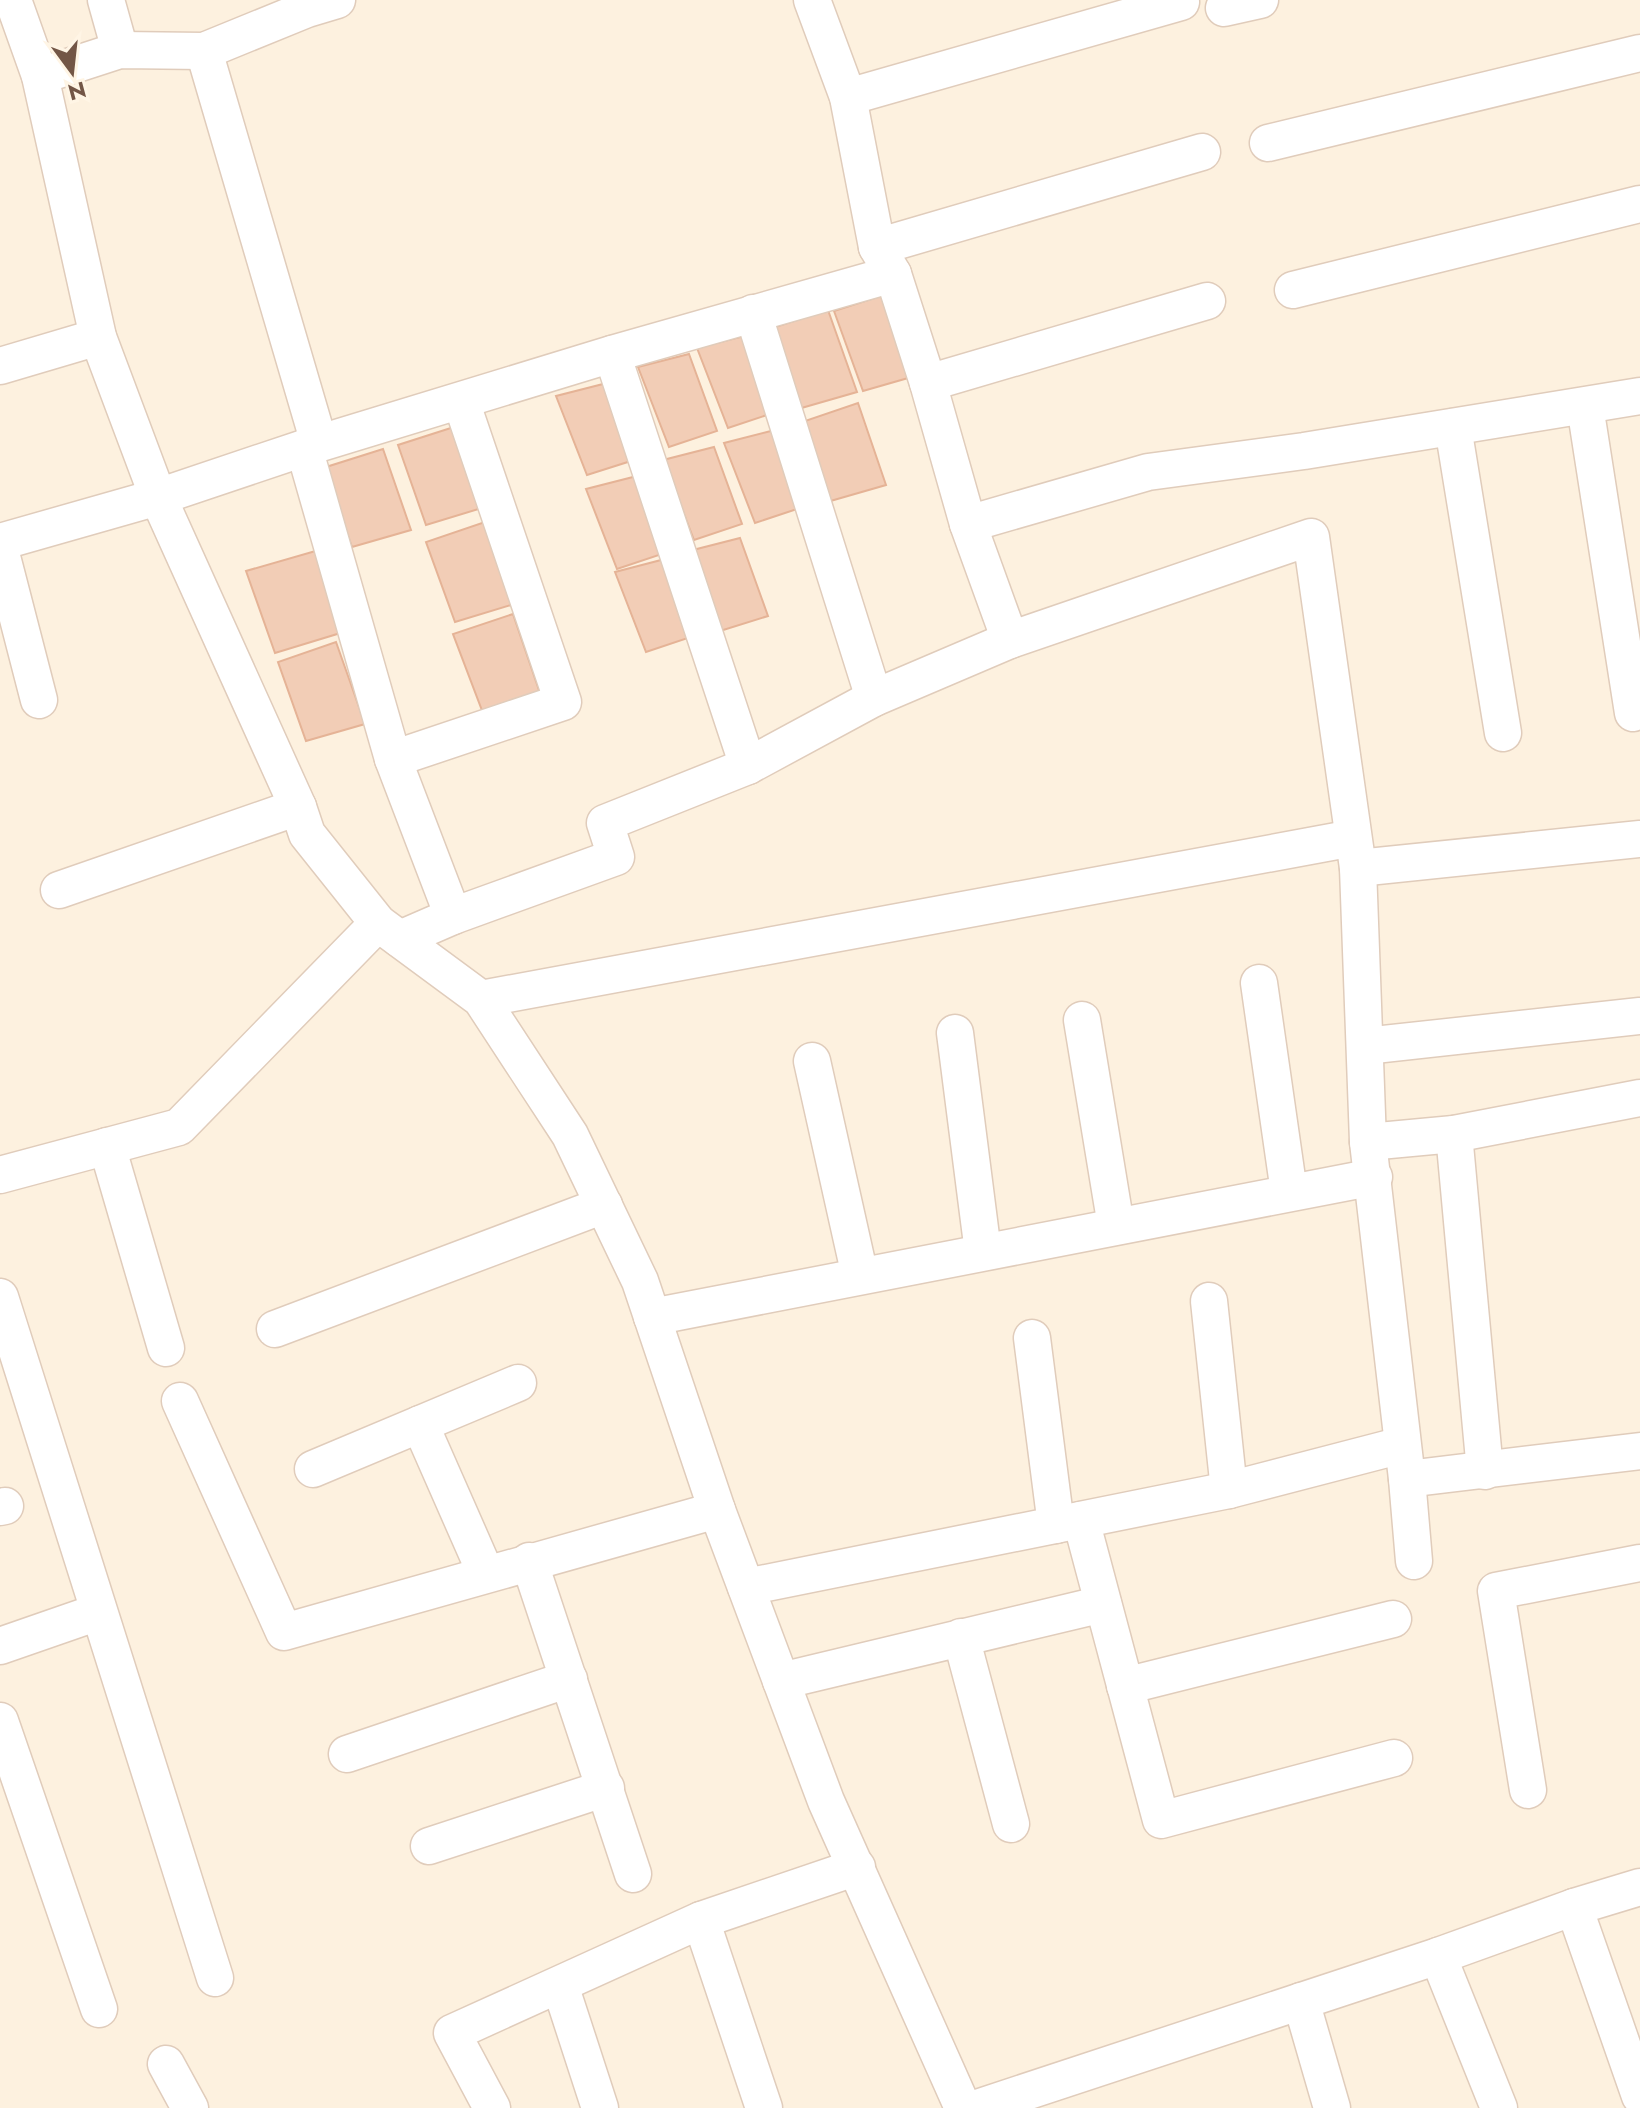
<svg xmlns="http://www.w3.org/2000/svg" width="1640" height="2108" font-family="Jost,sans-serif">
	<rect width="100%" height="100%" fill="#fdf1df"/>
	<g fill="#f2cdb6" stroke="#e5b396" stroke-width="2">
		<polygon points="893,292 922,374 863,391 834,311"/>
		<polygon points="828,310 857,392 798,409 769,329"/>
		<polygon points="748,335 776,412 728,428 697,348"/>
		<polygon points="689,354 717,431 669,447 638,367"/>
		<polygon points="607,383 634,460 587,475 556,396"/>
		<polygon points="858,403 886,485 827,502 799,423"/>
		<polygon points="457,426 485,507 426,525 398,445"/>
		<polygon points="775,430 803,507 755,523 724,443"/>
		<polygon points="714,447 742,524 694,540 663,460"/>
		<polygon points="383,449 411,530 352,547 323,468"/>
		<polygon points="637,476 665,553 617,569 586,489"/>
		<polygon points="485,522 514,604 455,622 426,542"/>
		<polygon points="740,538 768,616 720,631 689,551"/>
		<polygon points="319,550 347,631 275,653 246,571"/>
		<polygon points="665,559 694,636 646,652 615,572"/>
		<polygon points="513,614 541,696 483,713 453,634"/>
		<polygon points="336,642 365,724 306,741 278,662"/>
	</g>
	<g fill="none" stroke-linecap="round" stroke-linejoin="round">
		<defs>
			<g id="minor">
				<polyline points="13,0 40,76 98,337 158,497 298,807 307,834 378,923 481,999 570,1135 640,1281 717,1510 826,1801 963,2108"/>
				<polyline points="106,0 120,50"/>
				<polyline points="812,0 848,97 877,247 893,274 928,383 968,524 1010,640"/>
				<polyline points="1224,8 1260,0"/>
				<polyline points="204,51 319,443"/>
				<polyline points="40,76 120,50 204,51 307,9 337,0"/>
				<polyline points="848,97 1181,2"/>
				<polyline points="1268,143 1640,53"/>
				<polyline points="877,247 1202,152"/>
				<polyline points="1293,290 1640,204"/>
				<polyline points="753,313 874,698"/>
				<polyline points="612,354 748,766"/>
				<polyline points="0,366 98,337"/>
				<polyline points="928,383 1207,301"/>
				<polyline points="1585,406 1633,713"/>
				<polyline points="1453,427 1503,733"/>
				<polyline points="304,448 393,759 453,916"/>
				<polyline points="968,524 1148,472 1304,451 1640,396"/>
				<polyline points="0,542 158,497 304,448 612,354 893,274"/>
				<polyline points="0,549 39,700"/>
				<polyline points="393,759 563,702 461,401"/>
				<polyline points="1358,868 1640,839"/>
				<polyline points="59,890 298,807"/>
				<polyline points="400,939 453,916 616,857 605,823 748,766 874,698 1010,640 1311,537 1358,868 1368,1142 1407,1479 1414,1561"/>
				<polyline points="1259,983 1289,1192"/>
				<polyline points="481,999 1353,838"/>
				<polyline points="1082,1020 1116,1226"/>
				<polyline points="955,1033 983,1252"/>
				<polyline points="1365,1046 1640,1016"/>
				<polyline points="812,1061 860,1276"/>
				<polyline points="1454,1134 1485,1471"/>
				<polyline points="1368,1142 1454,1134 1640,1098"/>
				<polyline points="107,1146 166,1348"/>
				<polyline points="0,1175 179,1127 378,923"/>
				<polyline points="0,1297 215,1978"/>
				<polyline points="1209,1301 1229,1490"/>
				<polyline points="652,1317 1374,1177"/>
				<polyline points="275,1329 604,1205"/>
				<polyline points="1032,1338 1056,1525"/>
				<polyline points="180,1401 284,1632 717,1510"/>
				<polyline points="420,1424 486,1574"/>
				<polyline points="313,1469 518,1383"/>
				<polyline points="1407,1479 1640,1451"/>
				<polyline points="0,1507 5,1506"/>
				<polyline points="1081,1520 1161,1820 1394,1758"/>
				<polyline points="529,1561 633,1874"/>
				<polyline points="746,1587 1229,1490 1402,1445"/>
				<polyline points="961,1637 1011,1824"/>
				<polyline points="0,1646 98,1612"/>
				<polyline points="781,1681 1103,1604"/>
				<polyline points="1125,1686 1393,1619"/>
				<polyline points="0,1721 99,2009"/>
				<polyline points="347,1754 569,1679"/>
				<polyline points="1528,1790 1496,1591 1640,1563"/>
				<polyline points="429,1846 606,1788"/>
				<polyline points="1574,1907 1640,2096"/>
				<polyline points="701,1920 764,2108"/>
				<polyline points="1438,1956 1499,2108"/>
				<polyline points="560,1985 600,2108"/>
				<polyline points="1301,2001 1332,2108"/>
				<polyline points="166,2064 190,2108"/>
				<polyline points="492,2108 452,2033 701,1920 857,1867"/>
				<polyline points="977,2108 1438,1956 1574,1907 1640,1887"/>
			</g>
		</defs>
		<use href="#minor" stroke="#e0ccbb" stroke-width="39"/>
		<use href="#minor" stroke="#fff" stroke-width="36"/>
	</g>
	<g transform="translate(72 72) rotate(165)" stroke="#fff5e5" stroke-width="6" paint-order="stroke">
	<path d="M0-6L14 30L0 20L-14 30Z" fill="#735646"/>
	<text y="-12" font-size="22" font-weight="bold" text-anchor="middle" fill="#735646">N</text>
	</g>
</svg>
